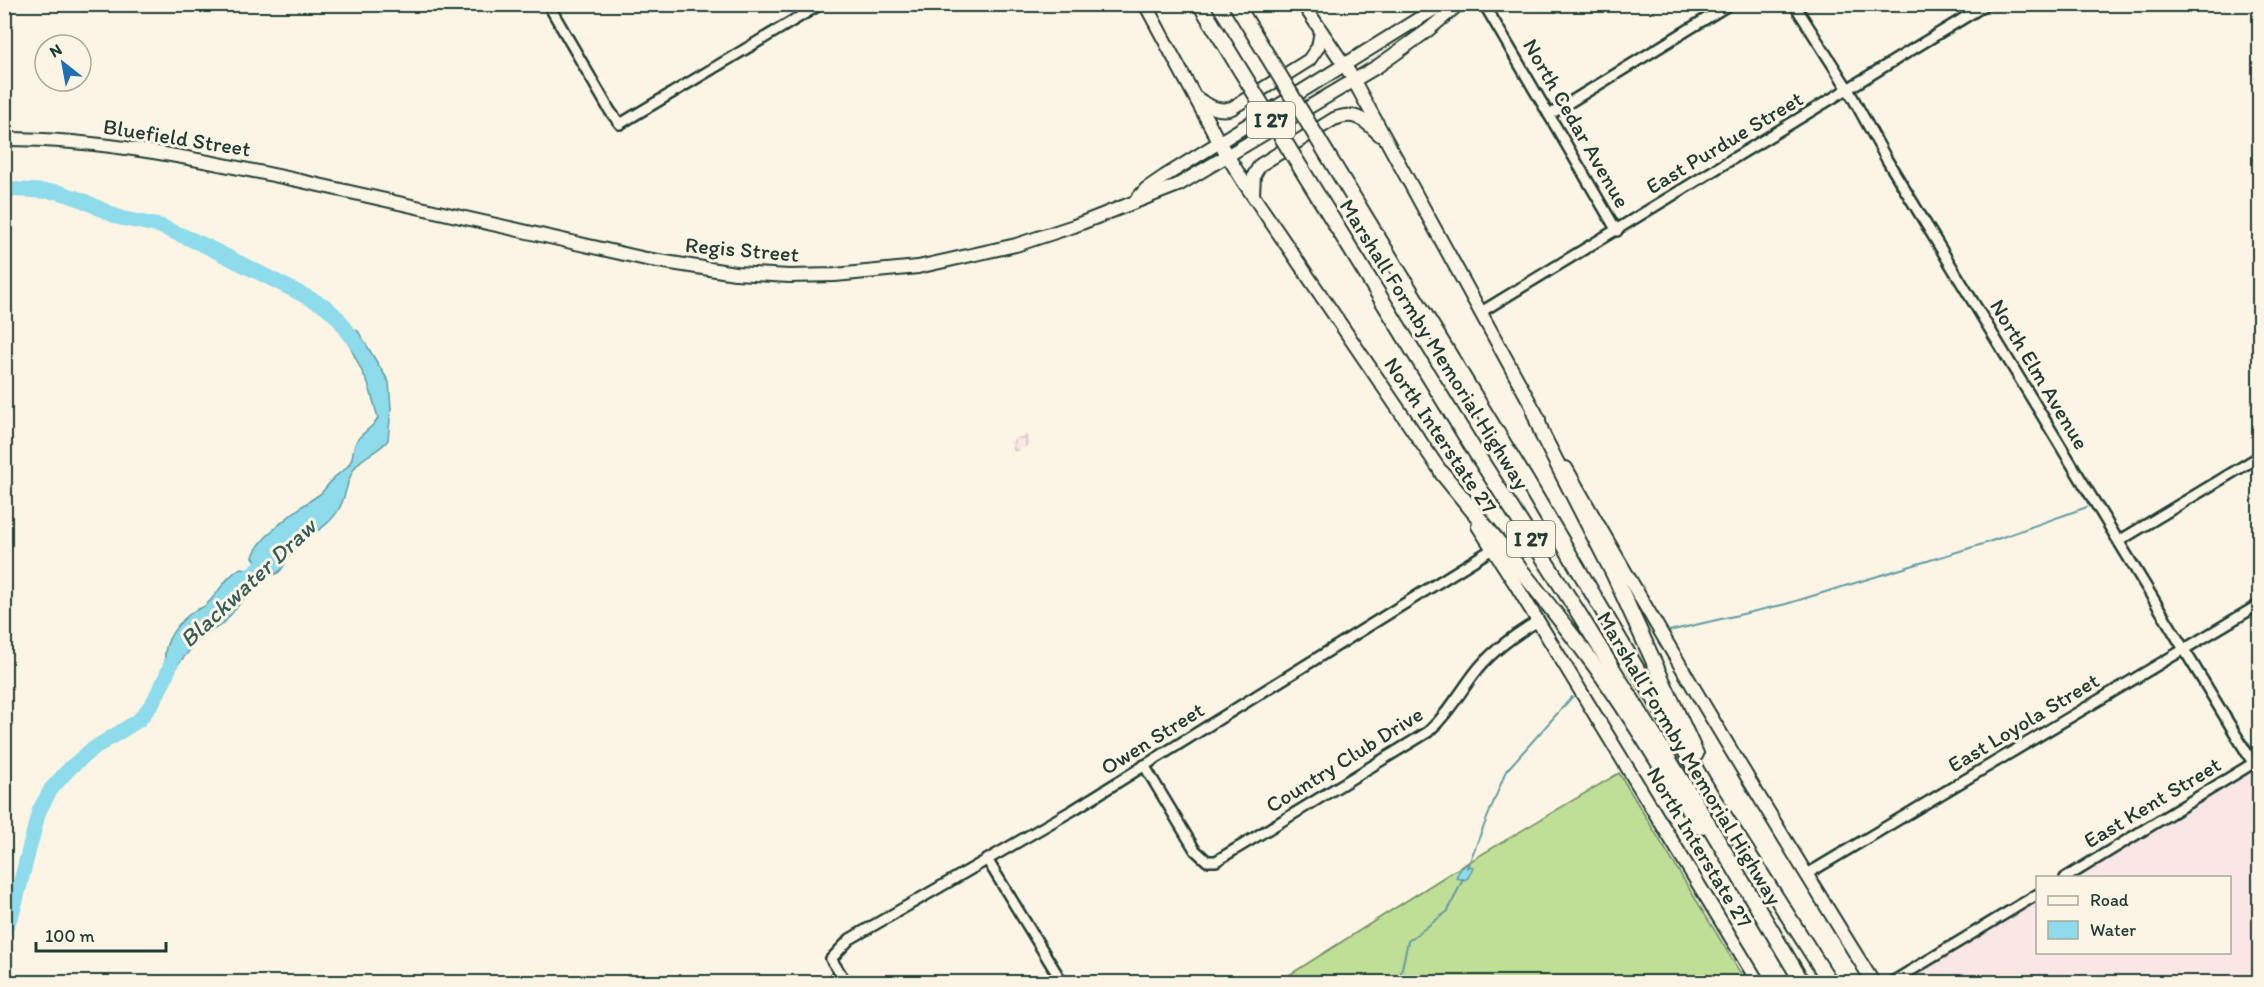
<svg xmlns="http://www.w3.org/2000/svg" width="2264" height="987" font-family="Itim,sans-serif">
	<defs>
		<pattern id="industrial-grid" width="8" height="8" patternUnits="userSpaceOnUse" patternTransform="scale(1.5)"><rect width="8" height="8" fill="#f9e6e5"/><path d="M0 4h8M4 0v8" fill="none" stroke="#d5c6c5"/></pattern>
	</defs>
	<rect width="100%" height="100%" fill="#fcf5e5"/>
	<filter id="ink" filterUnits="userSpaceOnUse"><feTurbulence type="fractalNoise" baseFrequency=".0167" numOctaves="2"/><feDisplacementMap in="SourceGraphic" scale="12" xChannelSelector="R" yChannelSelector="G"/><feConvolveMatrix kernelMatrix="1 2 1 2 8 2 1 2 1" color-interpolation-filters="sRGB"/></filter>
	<g filter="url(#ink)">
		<polygon fill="#f9e6e5" points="2259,766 2259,982 1900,982 2037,900 2038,952 2230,952 2230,878 2074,877"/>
		<polygon fill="url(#industrial-grid)" points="1026,434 1030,445 1014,452 1009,442"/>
		<polygon fill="#bfde96" stroke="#6f8e65" stroke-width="1.5" points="1619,773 1746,982 1278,982 1452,872"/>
		<g fill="#8ddbeb" stroke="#619ca2" stroke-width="1.5">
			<path d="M354,329L358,331L389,382L391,408L388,440C379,452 364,455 356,466C346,479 347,495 339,509C328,529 307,534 294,549C283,560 286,576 267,575L253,557C258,537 303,505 320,494C324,491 328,484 332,480C336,475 342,472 346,468C355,460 351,451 356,442C362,432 373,428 378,418L369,386L345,336L348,332Z"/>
			<path d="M241,568L248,569L254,577V586L224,623L199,639L175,668L168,671C158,650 173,627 190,614C194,610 201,609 206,605C218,594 226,576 241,568Z"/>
			<polygon points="1465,865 1473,867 1468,878 1464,880 1456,878 1459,871"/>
		</g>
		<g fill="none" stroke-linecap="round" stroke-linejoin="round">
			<g stroke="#619ca2" stroke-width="2">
				<polyline points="1669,631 1786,604 1983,544 2087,507"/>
				<polyline points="1467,868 1506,771 1572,697"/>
				<polyline points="1399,982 1408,941 1448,911 1463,879"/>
			</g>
			<g stroke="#8ddbeb" stroke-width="15">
				<polyline points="4,189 59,192 82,200 120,218 160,226 204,245 325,306 338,318 359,347"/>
				<polyline points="239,585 275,554"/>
				<polyline points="4,932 14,908 39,811 51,789 70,768 91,750 139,720 152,704 164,681 175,654"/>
			</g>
			<defs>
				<g id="minor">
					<polyline points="548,4 610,111 620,124 821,4"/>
					<polyline points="1484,4 1617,231"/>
					<polyline points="1794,4 1848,89 1887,160 2253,763"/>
					<polyline points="1549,115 1730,4"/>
					<polyline points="1481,312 1987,4"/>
					<polyline points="2119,541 2260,456"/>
					<path d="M1144,765L1195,850L1207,861H1216L1428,732C1447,715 1459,694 1474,674C1491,651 1514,635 1538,621"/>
					<polyline points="988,861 1062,982"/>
					<polyline points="1807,874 2260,604"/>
					<polyline points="2065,878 2260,759"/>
					<polyline points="846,982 831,959 850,939 1073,810 1494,548"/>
					<polyline points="1892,982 2038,894"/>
				</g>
				<g id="major">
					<polyline points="1145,4 1219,142 1243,181 1446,479"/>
					<polyline points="1303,4 1349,72 1539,419"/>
					<path d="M1195,97C1207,105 1218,113 1232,108L1309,60L1318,47L1321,31"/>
					<path d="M4,139C105,139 203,160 301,181C416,206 531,233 646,259L735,273L789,276L835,275L918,267L1016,245L1074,226L1178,185L1378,66L1427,31L1459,4"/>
					<path d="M1253,194L1254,175L1260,165L1334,119C1356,110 1365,121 1380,135"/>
					<polyline points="1137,199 1146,189 1165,176 1431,11 1445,4"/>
					<path d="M1566,468C1664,642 1768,813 1873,982"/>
					<polyline points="1478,526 1516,585 1758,982"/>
				</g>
				<g id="highway">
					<polyline points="1200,4 1241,71"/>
					<polyline points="1236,4 1267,55"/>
					<polyline points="1327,154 1527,482 1711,795 1830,982"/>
					<polyline points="1302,170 1476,453 1576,609 1695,802 1802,982"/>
					<polyline points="1534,412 1543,436 1614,575 1696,754"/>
					<path d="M1442,473C1494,537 1547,600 1595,666C1633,718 1664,774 1700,827"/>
				</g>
			</defs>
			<use href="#minor" stroke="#1f3d34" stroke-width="14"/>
			<use href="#major" stroke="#1f3d34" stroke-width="16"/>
			<use href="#highway" stroke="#1f3d34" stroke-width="18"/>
			<use href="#minor" stroke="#fcf5e5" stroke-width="9"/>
			<use href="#major" stroke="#fcf5e5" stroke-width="12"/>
			<use href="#highway" stroke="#fcf5e5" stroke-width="14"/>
			<defs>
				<g id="highway-bridge">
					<polyline points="1267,55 1327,154"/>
					<polyline points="1241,71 1302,170"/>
				</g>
			</defs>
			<use href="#highway-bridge" stroke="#1f3d34" stroke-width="18" stroke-linecap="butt"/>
			<use href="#highway-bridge" stroke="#fcf5e5" stroke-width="14"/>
		</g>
	</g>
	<g text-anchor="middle" stroke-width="6" stroke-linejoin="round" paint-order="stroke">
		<g fill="#fcf5e5" stroke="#617469" stroke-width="1.5">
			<rect x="1247" y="102" width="48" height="36" rx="4.5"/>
			<rect x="1507" y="521" width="48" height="36" rx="4.5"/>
		</g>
		<g font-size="21" font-weight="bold" fill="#1f3d34">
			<text x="1271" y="127">I 27</text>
			<text x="1531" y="546">I 27</text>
		</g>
		<g font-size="22" fill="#1f3d34" stroke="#fcf5e5">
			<text transform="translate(1577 123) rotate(60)" y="8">North Cedar Avenue</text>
			<text transform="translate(177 137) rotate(9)" y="8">Bluefield Street</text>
			<text transform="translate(1724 142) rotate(-31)" y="8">East Purdue Street</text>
			<text transform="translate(742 249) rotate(5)" y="8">Regis Street</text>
			<text transform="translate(1435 344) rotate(58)" y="8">Marshall Formby Memorial Highway</text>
			<text transform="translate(2040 374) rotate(59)" y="8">North Elm Avenue</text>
			<text transform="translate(1441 435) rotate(56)" y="8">North Interstate 27</text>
			<text transform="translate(2023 722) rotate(-31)" y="8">East Loyola Street</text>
			<text transform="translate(1152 738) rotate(-32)" y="8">Owen Street</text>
			<text transform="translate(1690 758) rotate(59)" y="8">Marshall Formby Memorial Highway</text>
			<text transform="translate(1344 759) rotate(-32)" y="8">Country Club Drive</text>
			<text transform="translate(2152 802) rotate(-31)" y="8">East Kent Street</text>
			<text transform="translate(1700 847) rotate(59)" y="8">North Interstate 27</text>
		</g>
		<g font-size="24" font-style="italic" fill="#355d59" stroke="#fcf5e5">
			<text transform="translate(248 583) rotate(-43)" y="8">Blackwater Draw</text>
		</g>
	</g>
	<rect width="2264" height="987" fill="none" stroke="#fcf5e5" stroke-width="24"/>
	<rect x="12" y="12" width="2240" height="963" fill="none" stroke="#1f3d34" stroke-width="2" filter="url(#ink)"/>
	<rect x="2036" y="876" width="195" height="78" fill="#fcf5e5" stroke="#a4ab9e" stroke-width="1.5"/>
	<rect x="2048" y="896" width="30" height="9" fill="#fcf5e5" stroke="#a4ab9e" stroke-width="1.5"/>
	<text x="2090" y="906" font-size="18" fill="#1f3d34">Road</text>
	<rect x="2048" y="921" width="30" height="18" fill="#8ddbeb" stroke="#a4ab9e" stroke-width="1.5"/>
	<text x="2090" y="936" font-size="18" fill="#1f3d34">Water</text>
	<g transform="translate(63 63) rotate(329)"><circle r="28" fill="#fcf5e5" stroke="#a4ab9e" stroke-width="1.5"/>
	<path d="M0-4.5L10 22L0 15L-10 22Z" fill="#1f6fb2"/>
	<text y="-9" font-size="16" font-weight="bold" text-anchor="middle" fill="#1f3d34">N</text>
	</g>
	<path d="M36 942v9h130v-9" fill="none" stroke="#1f3d34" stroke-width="3"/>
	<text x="45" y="942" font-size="18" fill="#1f3d34" stroke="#fcf5e5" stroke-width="4.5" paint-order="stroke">100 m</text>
</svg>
